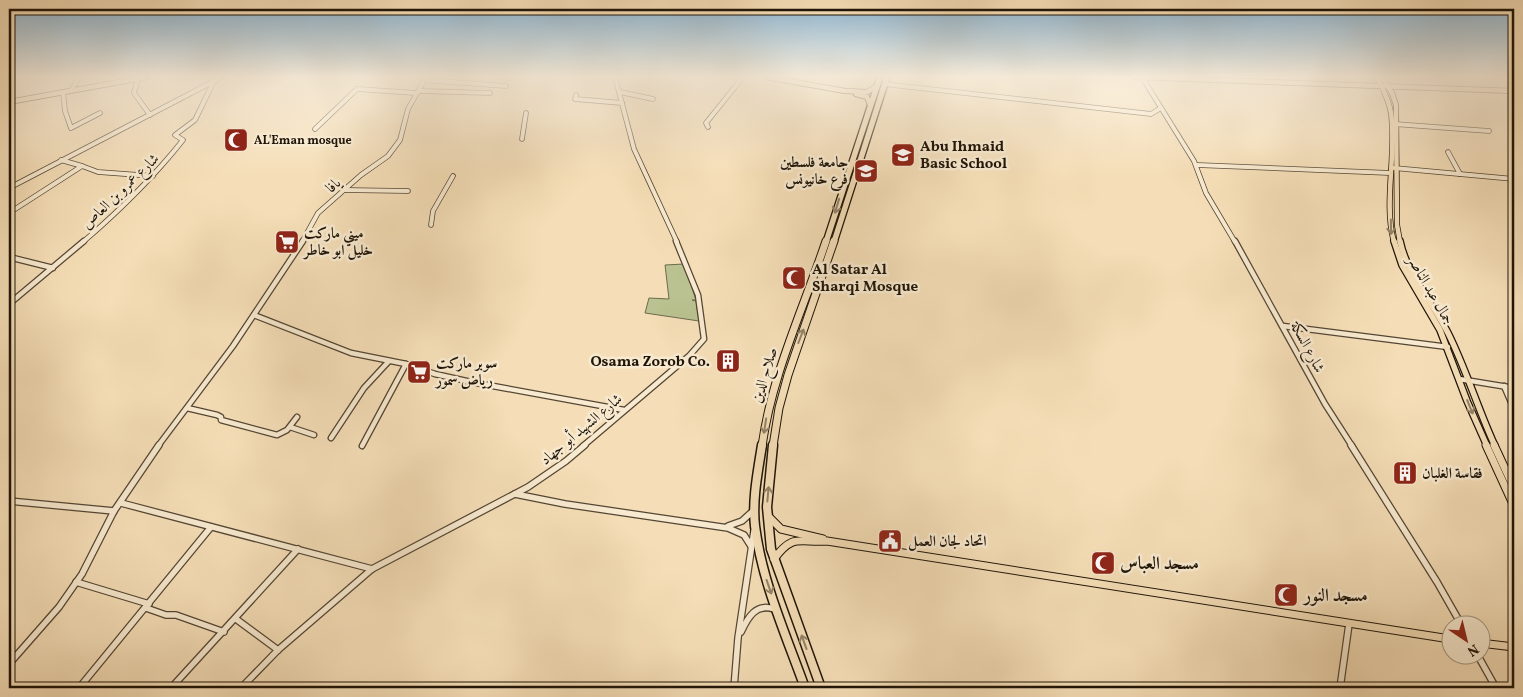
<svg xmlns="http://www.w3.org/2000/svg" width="1523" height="697" font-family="Vollkorn,Amiri,serif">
	<rect width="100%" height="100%" fill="#f5deb7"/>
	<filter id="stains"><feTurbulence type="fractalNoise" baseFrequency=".004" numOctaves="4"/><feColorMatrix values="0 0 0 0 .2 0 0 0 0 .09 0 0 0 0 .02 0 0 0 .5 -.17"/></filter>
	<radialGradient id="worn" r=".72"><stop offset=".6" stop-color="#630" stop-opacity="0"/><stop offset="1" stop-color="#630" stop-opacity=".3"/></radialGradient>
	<polygon fill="#b9c290" stroke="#6c6b4c" points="684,264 696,300 692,300 696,301 699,321 645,313 649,298 669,299 665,265"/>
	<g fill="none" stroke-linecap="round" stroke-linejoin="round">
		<defs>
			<g id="minor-far2">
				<polyline points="500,77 510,78"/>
				<polyline points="615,77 634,149 677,242"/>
				<polyline points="1142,77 1194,161 1206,193 1235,242"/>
				<polyline points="138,78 134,93 150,115"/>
				<polyline points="424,80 506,86"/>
				<polyline points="884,84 1151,114 1161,108"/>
				<polyline points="71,91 79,77"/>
				<polyline points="63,92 65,111 71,128 100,113"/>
				<polyline points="620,92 653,99"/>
				<polyline points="576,95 575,99 622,103"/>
				<polyline points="1394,124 1489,131"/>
				<polyline points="708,127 706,123 743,77"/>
				<polyline points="315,129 357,89 416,93 420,91 490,93"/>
				<polyline points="522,139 526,113"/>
				<polyline points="1448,152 1460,174"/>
				<polyline points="1197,165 1390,173"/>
				<polyline points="82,166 98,172 153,176"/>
				<polyline points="1394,168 1514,179"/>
				<polyline points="9,188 222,77"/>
				<polyline points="344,190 408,191"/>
				<polyline points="9,213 82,166 61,160"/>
				<polyline points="431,225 433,211 453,176"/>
				<path d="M83,242C119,211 153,178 183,140L175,135L195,120L214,81"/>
				<polyline points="302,242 318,213 361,175 388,156 400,140 408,109 426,77"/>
			</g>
			<g id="minor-far1">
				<polyline points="1235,241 1325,404 1352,446"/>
				<polyline points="9,257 53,268"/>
				<polyline points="9,304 84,241"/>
				<polyline points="254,315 351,353 406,364 435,374 471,382 624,410"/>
				<polyline points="1283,326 1448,347"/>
				<polyline points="1459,379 1514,388"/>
				<polyline points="1504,386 1514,409"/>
				<polyline points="187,408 217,415 221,417 221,420 277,435 287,430 297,417"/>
				<polyline points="290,427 314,435"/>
				<polyline points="331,438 364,388 389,361"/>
				<polyline points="158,446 233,346 303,241"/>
				<polyline points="362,446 406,364"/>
				<polyline points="583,446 689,356 704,339 698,295 676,241"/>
			</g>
			<g id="minor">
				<polyline points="1351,445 1437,582 1461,624"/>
				<polyline points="515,494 565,504 728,528 744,535 751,546"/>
				<polyline points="9,501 114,511"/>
				<polyline points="121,503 372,569"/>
				<polyline points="728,526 742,521 753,511"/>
				<polyline points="76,582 149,604"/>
				<polyline points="146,608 166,615 176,615 224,632"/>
				<polyline points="236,619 278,650"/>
				<path d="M741,632C748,617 756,603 774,609"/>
				<polyline points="1477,654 1496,688"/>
				<polyline points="9,664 59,607 82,574 114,511 159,445"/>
				<polyline points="79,688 211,527"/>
				<polyline points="171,688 298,549"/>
				<polyline points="241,688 278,650 372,569 528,487 566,461 585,445"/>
				<polyline points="734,688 738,638 754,531"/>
				<polyline points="1340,688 1349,624"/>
			</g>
			<g id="major-far2">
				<polyline points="766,77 845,91 867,92 877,86"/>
				<polyline points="1135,77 1514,91"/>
				<path d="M1377,77C1383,89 1389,100 1391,113C1397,154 1383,203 1394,242"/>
				<polyline points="1382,77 1392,93 1396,105 1397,225 1400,242"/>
				<polyline points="856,94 867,97 870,105"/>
				<polyline points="9,102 147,77"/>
			</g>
			<g id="major-far1">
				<polyline points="1394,241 1402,265 1440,330 1467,401 1487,446"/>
				<path d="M1400,241C1407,275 1433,303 1448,333C1466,369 1478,409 1495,446"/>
			</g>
			<g id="major">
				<polyline points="1486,445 1514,506"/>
				<polyline points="1494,445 1514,488"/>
				<polyline points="769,517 781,529 823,539"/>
				<path d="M774,559C793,533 799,543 827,541L1450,639"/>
				<polyline points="1480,643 1514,647"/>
			</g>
			<g id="highway-far2">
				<polyline points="826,242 880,77"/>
				<polyline points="834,242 887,77"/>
			</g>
			<g id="highway-far1">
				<path d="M762,446C772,374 803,310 826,241"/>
				<polyline points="773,446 779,408 788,375 834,241"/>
			</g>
			<g id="highway">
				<path d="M762,445C758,471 752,500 755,526C762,582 786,635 805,688"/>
				<polyline points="773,445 767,507 771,549 821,688"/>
			</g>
		</defs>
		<use href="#minor-far2" stroke="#544634" stroke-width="5.5"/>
		<use href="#minor-far1" stroke="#544634" stroke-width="7"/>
		<use href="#minor" stroke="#544634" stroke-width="8"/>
		<use href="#major-far2" stroke="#1e1408" stroke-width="6"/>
		<use href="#major-far1" stroke="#1e1408" stroke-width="8"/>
		<use href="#major" stroke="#1e1408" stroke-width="9"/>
		<use href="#highway-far2" stroke="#1e1408" stroke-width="8"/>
		<use href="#highway-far1" stroke="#1e1408" stroke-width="9"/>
		<use href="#highway" stroke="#1e1408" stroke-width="11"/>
		<use href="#minor-far2" stroke="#f8ead0" stroke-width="4"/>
		<use href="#minor-far1" stroke="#f8ead0" stroke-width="4.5"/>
		<use href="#minor" stroke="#f8ead0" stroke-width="5.5"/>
		<use href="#major-far2" stroke="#f5deb7" stroke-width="4.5"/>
		<use href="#major-far1" stroke="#f5deb7" stroke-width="5.5"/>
		<use href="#major" stroke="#f5deb7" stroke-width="7"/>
		<use href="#highway-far2" stroke="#f5deb7" stroke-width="5.5"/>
		<use href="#highway-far1" stroke="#f5deb7" stroke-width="7"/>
		<use href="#highway" stroke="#f5deb7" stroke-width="8"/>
	</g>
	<defs><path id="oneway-shaft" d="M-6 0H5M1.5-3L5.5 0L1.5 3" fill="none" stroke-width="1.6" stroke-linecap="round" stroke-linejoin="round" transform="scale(1.25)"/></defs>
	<g stroke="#948368">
		<use href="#oneway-shaft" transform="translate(837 206) rotate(107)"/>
		<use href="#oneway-shaft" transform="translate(1391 227) rotate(89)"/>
		<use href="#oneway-shaft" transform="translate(801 336) rotate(-69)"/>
		<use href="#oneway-shaft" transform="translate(1470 407) rotate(68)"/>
		<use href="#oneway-shaft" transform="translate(765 426) rotate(99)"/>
		<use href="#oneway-shaft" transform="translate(768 494) rotate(-85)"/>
		<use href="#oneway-shaft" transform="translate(769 587) rotate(71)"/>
		<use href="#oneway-shaft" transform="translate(804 642) rotate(-110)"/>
	</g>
	<linearGradient id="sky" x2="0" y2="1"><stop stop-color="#8bb6d5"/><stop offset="0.44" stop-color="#faf0df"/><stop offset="1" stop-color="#faf0df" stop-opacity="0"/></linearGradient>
	<rect width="1523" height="174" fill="url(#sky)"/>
	<defs>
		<symbol id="mosque-square" viewBox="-11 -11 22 22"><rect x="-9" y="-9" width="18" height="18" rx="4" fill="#8f2418" stroke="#f8ead0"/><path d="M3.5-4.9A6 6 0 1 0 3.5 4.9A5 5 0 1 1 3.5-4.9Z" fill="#fff"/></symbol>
		<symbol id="school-square" viewBox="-11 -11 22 22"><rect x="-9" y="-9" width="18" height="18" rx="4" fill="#8f2418" stroke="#f8ead0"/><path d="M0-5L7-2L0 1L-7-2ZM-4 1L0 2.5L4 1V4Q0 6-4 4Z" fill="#fff"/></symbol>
		<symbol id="supermarket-square" viewBox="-11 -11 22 22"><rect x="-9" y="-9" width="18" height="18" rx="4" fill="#8f2418" stroke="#f8ead0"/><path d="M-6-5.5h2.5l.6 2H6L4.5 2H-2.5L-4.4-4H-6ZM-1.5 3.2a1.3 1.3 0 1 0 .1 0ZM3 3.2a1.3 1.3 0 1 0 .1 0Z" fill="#fff"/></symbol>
		<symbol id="building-square" viewBox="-11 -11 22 22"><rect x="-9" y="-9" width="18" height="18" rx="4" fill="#8f2418" stroke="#f8ead0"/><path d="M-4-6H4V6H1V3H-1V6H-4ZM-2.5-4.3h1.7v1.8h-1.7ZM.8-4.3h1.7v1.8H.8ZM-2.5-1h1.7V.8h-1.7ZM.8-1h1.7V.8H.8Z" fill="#fff"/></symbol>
		<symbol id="civic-square" viewBox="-11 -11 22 22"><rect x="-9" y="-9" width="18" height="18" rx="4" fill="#8f2418" stroke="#f8ead0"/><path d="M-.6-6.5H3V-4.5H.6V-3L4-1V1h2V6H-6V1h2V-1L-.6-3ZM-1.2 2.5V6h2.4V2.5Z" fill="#fff"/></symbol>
	</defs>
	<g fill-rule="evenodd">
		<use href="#mosque-square" x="222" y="126" width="28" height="28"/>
		<use href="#school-square" x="889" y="141" width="28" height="28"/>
		<use href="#school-square" x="852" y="157" width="28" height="28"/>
		<use href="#supermarket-square" x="273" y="228" width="28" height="28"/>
		<use href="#mosque-square" x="780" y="264" width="28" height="28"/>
		<use href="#building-square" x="714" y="347" width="28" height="28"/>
		<use href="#supermarket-square" x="405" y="358" width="28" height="28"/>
		<use href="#building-square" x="1391" y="459" width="28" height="28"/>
		<use href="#civic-square" x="876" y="527" width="28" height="28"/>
		<use href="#mosque-square" x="1089" y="549" width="28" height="28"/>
		<use href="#mosque-square" x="1272" y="581" width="28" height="28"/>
	</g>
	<g text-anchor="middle" stroke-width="5" stroke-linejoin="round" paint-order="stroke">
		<g font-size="12" font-weight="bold" fill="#1e1408" stroke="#f8ead0" text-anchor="start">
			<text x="254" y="144">AL'Eman mosque</text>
		</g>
		<g font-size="15" font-weight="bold" fill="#1e1408" stroke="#f8ead0" text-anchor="start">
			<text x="920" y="151">Abu Ihmaid<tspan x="920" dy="17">Basic School</tspan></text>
			<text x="848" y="167" text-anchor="end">جامعة فلسطين<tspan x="848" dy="17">فرع خانيونس</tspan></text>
			<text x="304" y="238">ميني ماركت<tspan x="304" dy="17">خليل ابو خاطر</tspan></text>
			<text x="812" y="274">Al Satar Al<tspan x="812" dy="17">Sharqi Mosque</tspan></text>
			<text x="710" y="366" text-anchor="end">Osama Zorob Co.</text>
			<text x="436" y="368">سوبر ماركت<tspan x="436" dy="17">رياض سمور</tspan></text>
			<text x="1422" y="478">فقاسة الغلبان</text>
			<text x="908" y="546">اتحاد لجان العمل</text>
		</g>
		<g font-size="15" fill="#1e1408" stroke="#f8ead0">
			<text transform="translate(333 185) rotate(-42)" y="5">يافا</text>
			<text transform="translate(120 191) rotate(-44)" y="5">شارع عمرو بن العاص</text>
			<text transform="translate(1431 290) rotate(60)" y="5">جمال عبد الناصر</text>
			<text transform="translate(1308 347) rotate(62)" y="5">شارع السكة</text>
			<text transform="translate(764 375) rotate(-73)" y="5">صلاح الدين</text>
			<text transform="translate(581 429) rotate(-40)" y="5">شارع الشهيد أبو جهاد</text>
		</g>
		<g font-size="18" font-weight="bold" fill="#1e1408" stroke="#f8ead0" text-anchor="start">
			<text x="1120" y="569">مسجد العباس</text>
			<text x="1304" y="601">مسجد النور</text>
		</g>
	</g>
	<rect width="1523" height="697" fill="none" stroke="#f5deb7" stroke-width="30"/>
	<rect x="10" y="10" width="1503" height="677" fill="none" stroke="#1e1408" stroke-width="2.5"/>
	<rect x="15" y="15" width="1493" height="667" fill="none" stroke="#1e1408"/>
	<g transform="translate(1466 640) rotate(145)"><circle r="24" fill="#f8ead0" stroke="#a19480"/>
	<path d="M0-4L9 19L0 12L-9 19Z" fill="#8f2418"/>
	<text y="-8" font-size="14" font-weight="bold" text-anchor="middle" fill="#1e1408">N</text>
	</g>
	<rect width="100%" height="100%" filter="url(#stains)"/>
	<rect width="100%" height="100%" fill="url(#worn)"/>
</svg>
